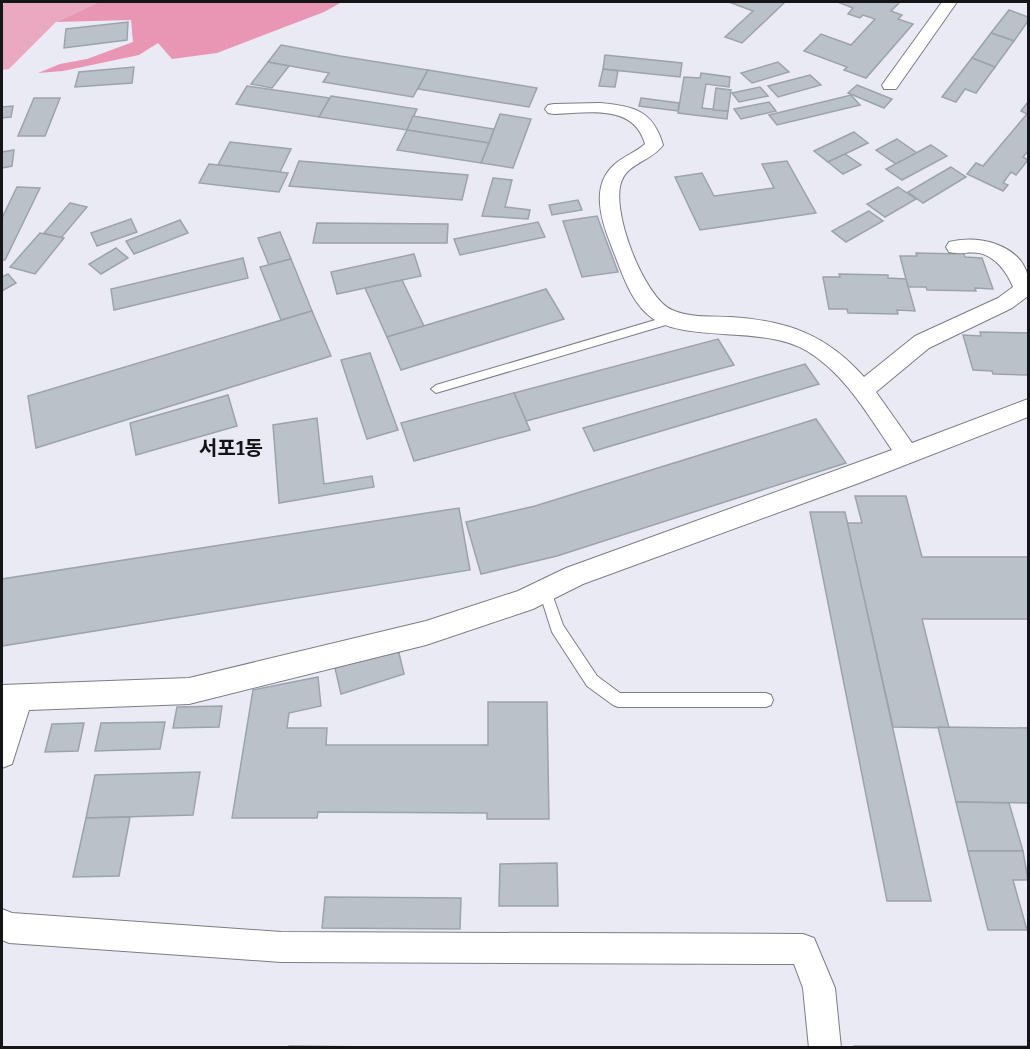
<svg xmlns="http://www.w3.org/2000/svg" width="1030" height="1049" font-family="Bitter,'Noto Sans KR',serif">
	<rect width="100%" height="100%" fill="#eaeaf5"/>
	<polygon fill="#eba9c1" points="4,2 99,2 56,22 9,69 2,70 2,8"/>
	<polygon fill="#e896b4" points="99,2 342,2 324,12 217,53 172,59 158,43 139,55 63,71 38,73 60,64 87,59 133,42 131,20 56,22"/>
	<g fill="#bac1c9" stroke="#9ca3ab" stroke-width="1.5">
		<polygon points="729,2 785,2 742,43 725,37 753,11"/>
		<polygon points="842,2 900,2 891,11 902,15 898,19 913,24 866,78 844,70 847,67 804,51 821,34 851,45 875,19 863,15 860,18 848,14 853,8 840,3"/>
		<polygon points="1009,10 1028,17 1028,21 1014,41 991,33"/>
		<polygon points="128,22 127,40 64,48 66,29"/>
		<polygon points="991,33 1014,41 995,67 972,58"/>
		<polygon points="281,45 340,56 428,70 413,97 323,82 329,73 268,62"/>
		<polygon points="605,55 682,63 680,77 603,69"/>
		<polygon points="972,58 995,67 976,93 965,89 956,102 942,97"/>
		<polygon points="268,62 289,66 272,88 251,84"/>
		<polygon points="778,62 789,72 752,83 741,73"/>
		<polygon points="134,67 132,83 75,87 79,72"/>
		<polygon points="603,69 618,71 615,87 599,86"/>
		<polygon points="428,70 537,88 529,107 418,89"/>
		<polygon points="701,73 730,77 729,87 706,84 702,108 728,111 727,119 678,113 684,77 700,78"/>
		<polygon points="810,75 821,85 778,97 768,86"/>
		<polygon points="857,85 892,99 884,108 848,93"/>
		<polygon points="247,86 330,98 319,117 236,104"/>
		<polygon points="760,87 768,96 739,102 732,93"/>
		<polygon points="716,88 731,90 728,111 713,110"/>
		<polygon points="851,95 860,105 777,125 769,115"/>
		<polygon points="331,96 417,109 407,130 319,117"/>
		<polygon points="34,98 60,98 45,136 18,136"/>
		<polygon points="641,98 679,103 678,111 639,106"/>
		<polygon points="769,102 776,111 741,119 734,109"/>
		<polygon points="1028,102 1028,151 1023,157 1028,160 1016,175 1011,172 1003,183 1008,185 1003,191 967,174 976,163 983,166 1027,114 1021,111"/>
		<polygon points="13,106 11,117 2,118 2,107"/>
		<polygon points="500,114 531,119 513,168 481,163"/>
		<polygon points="413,116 494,129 489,143 407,130"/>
		<polygon points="407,130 489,143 481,163 397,150"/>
		<polygon points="854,132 868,143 828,162 814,151"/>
		<polygon points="897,139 917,153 896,164 876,150"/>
		<polygon points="230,142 291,149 280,172 218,165"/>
		<polygon points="931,145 947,156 902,180 886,169"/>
		<polygon points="14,150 12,166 2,168 2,152"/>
		<polygon points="845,154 861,165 843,174 828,162"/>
		<polygon points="299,161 468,175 462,200 289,186"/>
		<polygon points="787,161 816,213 700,230 675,177 702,173 714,196 774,188 762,164"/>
		<polygon points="209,164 280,172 288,173 279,192 199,183"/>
		<polygon points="951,167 966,177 923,203 908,192"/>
		<polygon points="493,178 512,180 505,207 530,210 528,219 482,216"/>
		<polygon points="17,187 40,188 5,260 2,260 2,218"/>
		<polygon points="898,187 916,199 885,217 867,204"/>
		<polygon points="578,200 582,210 552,215 549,205"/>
		<polygon points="70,203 87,207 61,238 44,233"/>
		<polygon points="869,211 883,221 846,242 832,231"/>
		<polygon points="597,216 618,272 582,277 563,221"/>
		<polygon points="131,219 137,232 97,246 91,233"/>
		<polygon points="180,220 188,233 134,254 126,241"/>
		<polygon points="538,222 545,237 460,255 454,239"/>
		<polygon points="317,223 448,224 447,243 313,243"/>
		<polygon points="280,232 291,259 269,265 258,238"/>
		<polygon points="40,233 64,238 35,274 10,267"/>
		<polygon points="116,248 128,258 101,274 89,264"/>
		<polygon points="916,253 964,254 965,257 982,258 993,289 975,288 976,291 927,290 926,287 908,287 900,256 917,256"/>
		<polygon points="414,254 421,276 337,294 331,272"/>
		<polygon points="243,258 248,278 114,310 111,289"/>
		<polygon points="291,259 312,311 281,320 260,267"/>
		<polygon points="8,274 16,283 2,291 2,277"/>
		<polygon points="839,274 888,275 888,278 906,279 915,311 897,310 898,314 848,313 847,309 829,309 823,277 840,277"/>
		<polygon points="402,280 424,326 387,337 365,288"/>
		<polygon points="546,289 564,319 401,370 387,337"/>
		<polygon points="312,311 331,356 36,448 28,396"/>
		<polygon points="980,332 1028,333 1028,375 993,374 992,371 973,370 963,335 981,336"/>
		<polygon points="718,339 734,365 526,421 514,393"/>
		<polygon points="370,353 398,430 367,439 341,360"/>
		<polygon points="805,364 819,384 594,451 583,428"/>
		<polygon points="514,393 530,430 414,461 401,423"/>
		<polygon points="228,395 237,426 136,455 130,423"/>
		<polygon points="317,418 324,484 372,476 374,487 279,503 273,425"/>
		<polygon points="816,419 846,463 557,556 481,574 466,522 535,506"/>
		<polygon points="855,496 906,496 922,557 1028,557 1028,619 922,619 949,728 893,727 847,523 862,523"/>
		<polygon points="459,508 470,570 2,646 2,579"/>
		<polygon points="810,512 845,512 931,901 887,901"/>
		<polygon points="398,649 404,674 341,694 335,668"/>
		<polygon points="318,677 321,706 289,713 287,728 327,728 326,745 488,745 488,702 547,702 549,819 487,819 487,813 318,812 317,818 232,818 253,690"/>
		<polygon points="222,706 219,727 173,728 177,707"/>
		<polygon points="165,722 160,749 95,751 101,723"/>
		<polygon points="84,723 78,751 45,752 52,724"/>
		<polygon points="938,727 1028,728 1028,803 956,802"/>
		<polygon points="200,772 193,815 86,818 95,775"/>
		<polygon points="956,802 1009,803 1023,851 968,851"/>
		<polygon points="130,817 119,876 73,877 86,818"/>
		<polygon points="968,851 1023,851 1028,880 1013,880 1027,930 988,930"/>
		<polygon points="557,863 558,906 499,906 500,864"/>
		<polygon points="325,897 461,898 460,929 322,928"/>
		<polygon points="289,1046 457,1048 288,1048"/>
		<rect x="854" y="1046" width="174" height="2"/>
	</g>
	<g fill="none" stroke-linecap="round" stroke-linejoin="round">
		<defs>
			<g id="lane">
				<polygon points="672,315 677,319 676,322 436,393 431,389 436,385"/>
				<polygon points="545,585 549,587 551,591 563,625 597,676 620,693 766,693 771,695 773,700 771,705 766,707 618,707 613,705 587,686 552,632 539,591 541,587"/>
			</g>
			<g id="street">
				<polygon points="942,2 957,2 896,89 884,89 882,85"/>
				<path d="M600,103C633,106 653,110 663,145C653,160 629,163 622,180C609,208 644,298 672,310C689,318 712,316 731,317C787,321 826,334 864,377L915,336L998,298L1013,287C1007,272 995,256 979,253C969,251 959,255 949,252L946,247L949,242C977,234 1021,244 1028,277C1030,283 1028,290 1028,296L1012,308L929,348L876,392L912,443L1028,399V417L859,483L583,584L533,609L426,645L189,704L29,710L12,764L2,768V685L189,678L426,621L518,591L566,568L892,450C868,415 845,374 807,351C761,323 679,346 646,313C628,296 620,267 611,245C601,220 590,185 615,164C624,156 636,152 645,144C634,103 587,113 554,114L548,113L545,109L548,105L554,104Z"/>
				<polygon points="2,909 12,913 281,932 803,934 814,938 835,988 841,1048 809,1048 803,988 794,964 281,962 9,943 2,940"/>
			</g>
		</defs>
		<use href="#lane" stroke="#7c7c85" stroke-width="2"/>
		<use href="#street" stroke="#7c7c85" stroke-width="2"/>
		<use href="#lane" fill="#fff" fill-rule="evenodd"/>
		<use href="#street" fill="#fff" fill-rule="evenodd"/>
	</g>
	<g text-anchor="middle" stroke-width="4.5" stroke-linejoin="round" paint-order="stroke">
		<g font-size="20" font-weight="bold" fill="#151518" stroke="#eaeaf5">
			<text x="231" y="455">서포1동</text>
		</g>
	</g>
	<rect width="1030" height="1049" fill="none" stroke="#151518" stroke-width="6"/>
</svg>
